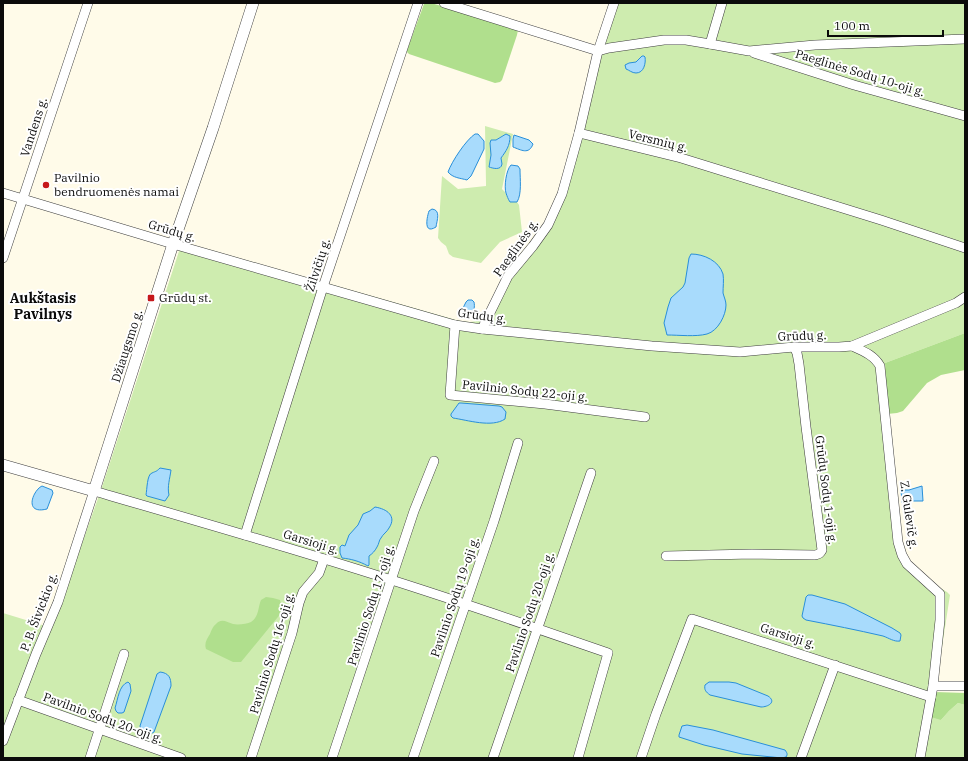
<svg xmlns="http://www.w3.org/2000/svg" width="968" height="761" font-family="'IBM Plex Serif',serif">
	<rect width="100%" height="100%" fill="#fffbe9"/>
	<g fill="#ceecaf" fill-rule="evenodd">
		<path d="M609,3H965V333L885,363L887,414L902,547L910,561L937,586L947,592L950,595L935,692L941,720L949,711L958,703L965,705V758H3V613L52,628L102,487L182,242L456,320C467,322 472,324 483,318L514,262L545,223L559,191L572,149Z"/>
		<path d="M485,126L513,134L502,189L505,192L510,202H517L519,205L522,232L500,242L481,263L453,257L449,254L446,246L441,242L438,238L442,176L458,189L486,186V184ZM504,135L510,136C510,146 506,151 501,158V162L498,169L491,168L489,167L491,155V140H496Z"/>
	</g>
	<g fill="#b0df8d">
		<polygon points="425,3 431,3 516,28 518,30 517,35 502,80 500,82 495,83 409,54 407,52 407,50 424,4"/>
		<polygon points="965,333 965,370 941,375 927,383 903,411 897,413 887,414 885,363"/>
		<path d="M266,597L273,598L280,600L282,608V612L241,662H233L206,649C204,643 207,639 210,634C211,631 213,626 216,624C221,618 227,622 233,624C238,625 247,624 251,622C259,617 258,607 261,600Z"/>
		<polygon points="935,692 965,693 965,705 958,703 949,711 941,720 931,717"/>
	</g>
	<g fill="#a8dbfc" stroke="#298fd9">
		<path d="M642,56H644L645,57C646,63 644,73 636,73C632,73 629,70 626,69L625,65L629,63L636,62Z"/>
		<path d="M475,134H478L484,141V149L473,172L471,176L467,180C460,178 453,178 448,172C452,161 466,140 475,134Z"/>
		<path d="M506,134L510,136C510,146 506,151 501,158C501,160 502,162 502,164C501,171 492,168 489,167L491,155L490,143L491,140H496Z"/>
		<path d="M514,135L529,140L533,144C529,155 521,150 513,147V139Z"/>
		<path d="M511,165L518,166L520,169C520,179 522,194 517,202H510C508,199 507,196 506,193C504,187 506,170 511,165Z"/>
		<path d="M432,209C441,210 437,220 436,227C423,235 427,217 429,211Z"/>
		<path d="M691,254C704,254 719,261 723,274C724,280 723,287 723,293C724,297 726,301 726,305C726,315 718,331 707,334C696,337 679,335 667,335L664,323L668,307L671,298L683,287L685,283L689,258Z"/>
		<path d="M468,300H472L474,302C476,311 470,321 461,312L466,302Z"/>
		<path d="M459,403H461L499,406L502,407L506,412L505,419C492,428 467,420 453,418L451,416V414Z"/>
		<path d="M160,468L171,470C170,478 167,487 169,495L165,501L147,496L146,495C147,490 147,474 152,473C156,471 156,472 160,468Z"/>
		<path d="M42,486L52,490L53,493L47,509C23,515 33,490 42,486Z"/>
		<polygon points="922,486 923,501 908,501 902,503 901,490 909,490"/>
		<path d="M375,507C387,509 397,516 389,528C387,532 383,534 381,538C379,540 379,544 377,547C375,551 372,554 369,556V565L368,566C359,561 351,559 342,558L340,553V547L342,545L345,546L349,535L358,525L363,514L370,511Z"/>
		<path d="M808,595H812L845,604L892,628L900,633L901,635L900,641C894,642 889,638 883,636C857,630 832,625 806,620L803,618L802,616L806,597Z"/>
		<path d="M160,672C169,673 171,678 171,686L154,732C149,735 147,735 142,733L140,726L157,674Z"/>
		<path d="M128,682L130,684L131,691L124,712L122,713H118L116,711L115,708C118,699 119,685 128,682Z"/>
		<path d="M709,682H729L736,683L768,696C777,702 768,707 761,707L710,695C706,692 704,690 705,685Z"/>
		<path d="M687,725L713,730L785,750C787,753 788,754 786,757L782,758L742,754L704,745L679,737V735L682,726Z"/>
	</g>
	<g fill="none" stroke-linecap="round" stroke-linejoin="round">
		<defs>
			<g id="minor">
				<polyline points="444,3 598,51 579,133 681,158 881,220 965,248"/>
				<polyline points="710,44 722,3"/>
				<polyline points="598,51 609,48 664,40 686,40 710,44 749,51 815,45 965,39"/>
				<polyline points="598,51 614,3"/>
				<polyline points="754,53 854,85 965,116"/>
				<polyline points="3,193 173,244 455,325 482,329 652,346 740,352 794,347 839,347 852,346 956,303 965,297"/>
				<polyline points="3,258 88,3"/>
				<polyline points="455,325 450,395 545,404 645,417"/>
				<polyline points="482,329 508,276 533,246 548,225 562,194 579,133"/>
				<path d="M852,346C863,351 874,355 880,366L898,542L902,555L907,564L940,594V620L933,686L920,758"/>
				<polyline points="245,535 323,287 418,3"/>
				<path d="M666,556L752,554L815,555C819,554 820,554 822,550L806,427L799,364L797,353L794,347"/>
				<polyline points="933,686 965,686"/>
				<polyline points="18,700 181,758"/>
				<path d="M3,741L36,654L58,602L94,491C218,527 343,563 465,604C513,620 561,637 608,653L578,758"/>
				<polyline points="90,758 124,654"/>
				<polyline points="251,758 292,633 299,603 303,592 319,573 324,559"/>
				<polyline points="332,758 414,511 434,461"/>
				<polyline points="413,758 494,521 518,443"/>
				<polyline points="493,758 591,473"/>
				<polyline points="641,758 656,714 692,619 931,697"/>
				<polyline points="801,758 835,665"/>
			</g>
			<polyline id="tertiary" points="3,465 94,491 173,244 213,128 253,3"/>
		</defs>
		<use href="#minor" stroke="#3e3e3e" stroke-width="10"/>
		<use href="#tertiary" stroke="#3e3e3e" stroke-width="12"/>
		<use href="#minor" stroke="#fff" stroke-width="9"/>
		<use href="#tertiary" stroke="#fff" stroke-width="11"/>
	</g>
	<g fill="#c6181c" stroke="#fff" stroke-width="1.5">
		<circle cx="46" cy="185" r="4"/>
		<rect x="147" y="294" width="8" height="8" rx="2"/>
	</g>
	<g text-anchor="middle" stroke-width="4" stroke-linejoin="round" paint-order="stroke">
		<g font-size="12" fill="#0b0b0b" stroke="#fff">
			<text transform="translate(860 73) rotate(17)" y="4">Paeglinės Sodų 10-oji g.</text>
			<text transform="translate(34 127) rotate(-72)" y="4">Vandens g.</text>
			<text transform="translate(658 141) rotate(14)" y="4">Versmių g.</text>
			<text transform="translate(172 231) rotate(17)" y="4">Grūdų g.</text>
			<text transform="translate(516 248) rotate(-54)" y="4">Paeglinės g.</text>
			<text transform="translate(318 265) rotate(-72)" y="4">Žilvičių g.</text>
			<text transform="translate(482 316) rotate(8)" y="4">Grūdų g.</text>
			<text transform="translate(802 336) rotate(-2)" y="4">Grūdų g.</text>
			<text transform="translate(127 346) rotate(-72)" y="4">Džiaugsmo g.</text>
			<text transform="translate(525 391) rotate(6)" y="4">Pavilnio Sodų 22-oji g.</text>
			<text transform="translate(826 490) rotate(83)" y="4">Grūdų Sodų 1-oji g.</text>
			<text transform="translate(909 515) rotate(82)" y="4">Z. Gulevič g.</text>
			<text transform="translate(311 542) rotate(17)" y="4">Garsioji g.</text>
			<text transform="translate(455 597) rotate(-71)" y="4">Pavilnio Sodų 19-oji g.</text>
			<text transform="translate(371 605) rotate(-72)" y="4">Pavilnio Sodų 17-oji g.</text>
			<text transform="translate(39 612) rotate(-69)" y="4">P. B. Šivickio g.</text>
			<text transform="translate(530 612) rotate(-71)" y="4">Pavilnio Sodų 20-oji g.</text>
			<text transform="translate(788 636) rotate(18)" y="4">Garsioji g.</text>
			<text transform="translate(272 653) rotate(-73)" y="4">Pavilnio Sodų 16-oji g.</text>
			<text transform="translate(103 718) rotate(20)" y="4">Pavilnio Sodų 20-oji g.</text>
		</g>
		<g font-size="12" fill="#0b0b0b" stroke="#fff" text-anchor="start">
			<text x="54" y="182">Pavilnio<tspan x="54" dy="14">bendruomenės namai</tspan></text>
			<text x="159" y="302">Grūdų st.</text>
		</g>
		<g font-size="14" font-weight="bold" fill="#0b0b0b" stroke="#fff">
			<text x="43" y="303">Aukštasis<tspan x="43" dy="16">Pavilnys</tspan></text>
		</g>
	</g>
	<rect width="968" height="761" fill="none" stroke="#0b0b0b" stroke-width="8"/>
	<path d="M828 30v6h115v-6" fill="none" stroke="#0b0b0b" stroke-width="2"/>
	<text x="834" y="30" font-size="12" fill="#0b0b0b" stroke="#ffffff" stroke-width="3" paint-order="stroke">100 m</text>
</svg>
